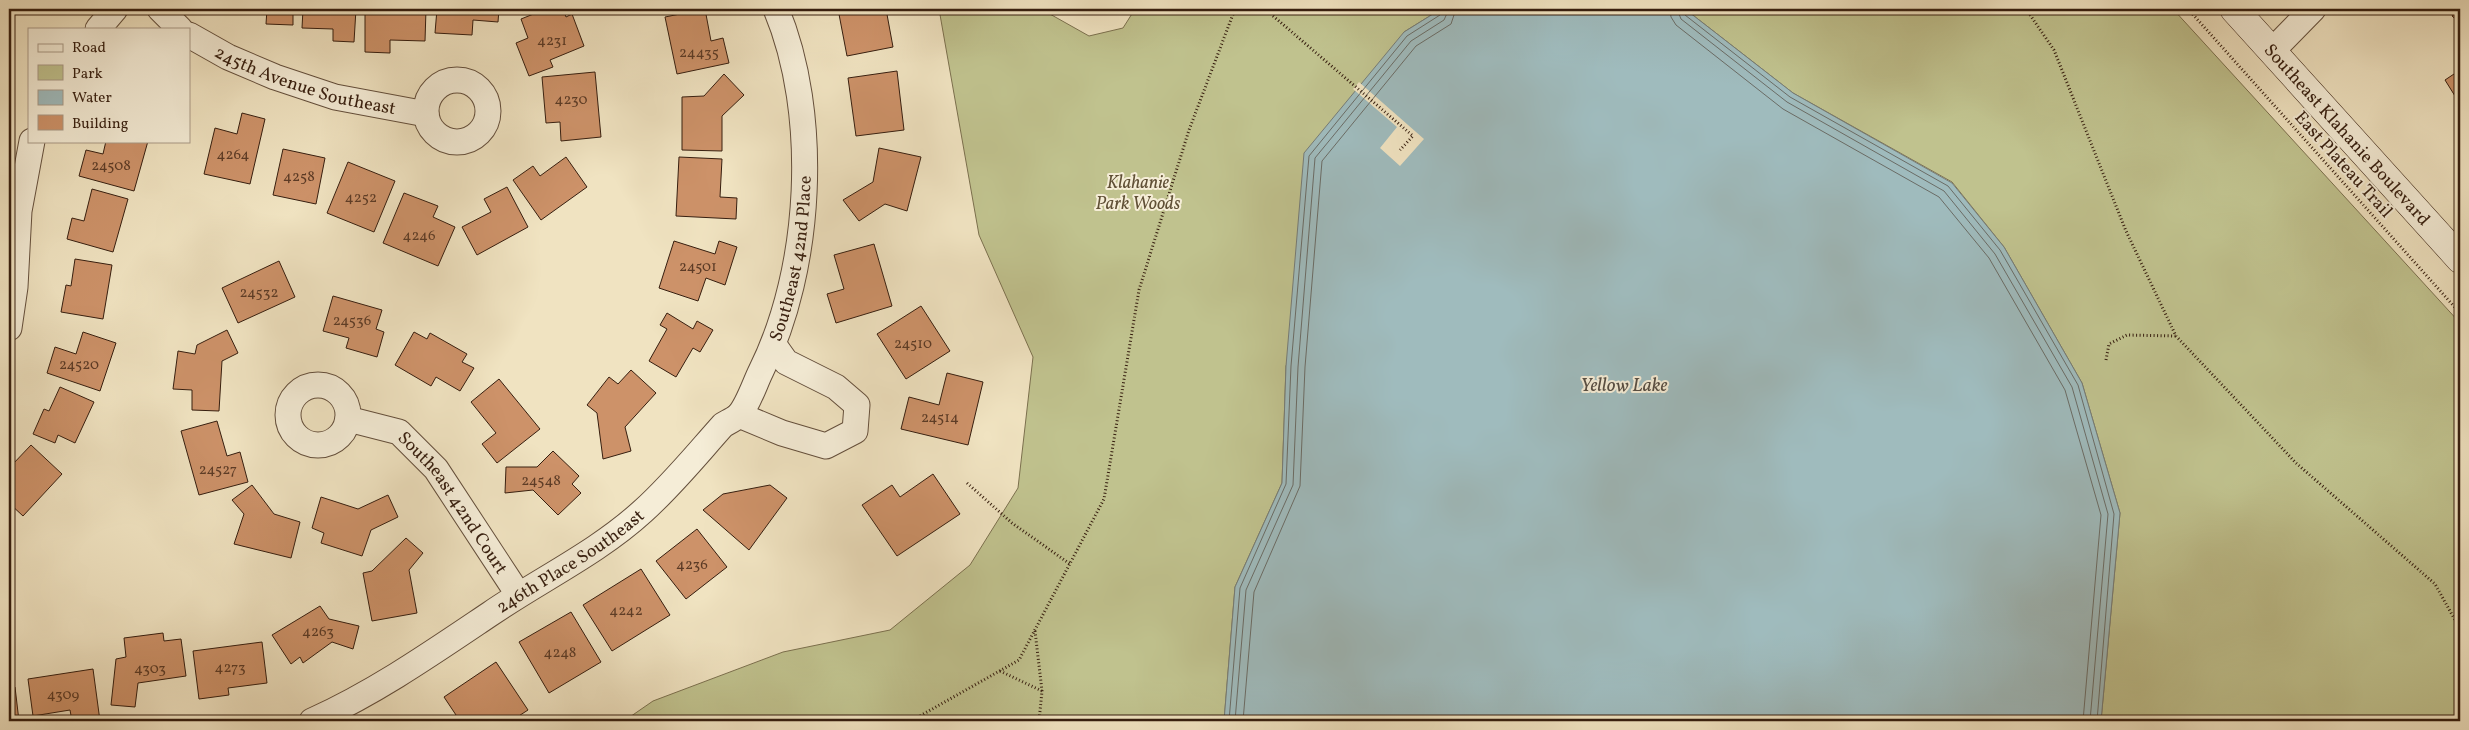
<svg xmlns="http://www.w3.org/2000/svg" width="2469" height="730" font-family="Vollkorn,serif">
	<rect width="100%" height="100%" fill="#f0e3c1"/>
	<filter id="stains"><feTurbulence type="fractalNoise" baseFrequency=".004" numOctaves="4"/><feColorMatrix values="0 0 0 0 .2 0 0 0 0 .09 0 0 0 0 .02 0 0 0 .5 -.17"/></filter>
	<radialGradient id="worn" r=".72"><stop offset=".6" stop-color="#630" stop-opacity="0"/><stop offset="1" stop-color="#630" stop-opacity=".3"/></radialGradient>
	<g fill="#c0c28e" stroke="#7b704e">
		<polygon points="939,9 1041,9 1089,36 1123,28 1135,9 1441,9 1404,32 1286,366 1282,483 1235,587 1224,721 624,721 653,701 783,652 890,630 970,565 1018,488 1033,357 979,235"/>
		<polygon points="1685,9 2173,9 2460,323 2460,721 2101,721 2120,513 2082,383 2004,247 1952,182 1793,93"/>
	</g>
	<polygon fill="#9fbbbd" stroke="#757c77" points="1441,9 1685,9 1793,93 1952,183 2004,247 2082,383 2120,513 2101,721 1224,721 1235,587 1282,483 1286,366 1304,153 1404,32"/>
	<polygon fill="#f0e3c1" points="1359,82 1424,139 1400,166 1380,148 1397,127 1353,89"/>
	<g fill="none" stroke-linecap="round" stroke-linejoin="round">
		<g stroke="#6a6c66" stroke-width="1">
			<polyline points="1670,9 1671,17 1676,25 1783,109 1939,197 1989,258 2065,390 2101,515 2083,721"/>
			<polyline points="1677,9 1681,19 1787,102 1944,191 1995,254 2072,387 2108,514 2090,721"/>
			<polyline points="1683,9 1685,15 1790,97 1948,186 2000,250 2078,385 2114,514 2097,721"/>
			<polyline points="1229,721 1240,588 1286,484 1291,366 1309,156 1407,36 1440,15 1442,9"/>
			<polyline points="1235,721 1246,590 1293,485 1298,367 1315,158 1411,41 1444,20 1449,9"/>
			<polyline points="1243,721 1254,592 1300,486 1305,367 1322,161 1416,46 1451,24 1456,9"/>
		</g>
	</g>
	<g fill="#cd9269" stroke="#361e0f">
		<polygon points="267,9 293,9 293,25 266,24"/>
		<polygon points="303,9 356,9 354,42 333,41 333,29 302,28"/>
		<polygon points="365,9 426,9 425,41 390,40 390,53 365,52"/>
		<polygon points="437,9 499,9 498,22 473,20 472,35 435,33"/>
		<polygon points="546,9 563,9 566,17 572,14 584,46 550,60 553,67 529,76 516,43 528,38 521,19"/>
		<polygon points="705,9 711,41 723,38 729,63 677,74 665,17"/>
		<polygon points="838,9 886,9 893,47 847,56"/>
		<polygon points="2457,9 2460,9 2460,23 2452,16"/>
		<polygon points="2460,70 2460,104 2445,80"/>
		<polygon points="897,71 904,130 856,136 848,78"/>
		<polygon points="595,72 601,137 561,141 560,122 546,123 542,77"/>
		<polygon points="724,74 744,95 722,116 722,151 682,150 682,97 704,96"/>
		<polygon points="242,113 265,119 250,184 204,174 215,128 237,134"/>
		<polygon points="106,141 148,141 134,191 79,176 86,150 103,154"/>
		<polygon points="879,148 921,157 907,211 885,204 859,221 843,200 873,182"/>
		<polygon points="283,149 325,158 316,204 273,195"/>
		<polygon points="566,157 587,187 541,220 513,180 533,166 540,176"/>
		<polygon points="679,157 722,159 720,197 737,198 736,219 676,216"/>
		<polygon points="348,162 395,181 374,232 327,213"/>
		<polygon points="507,187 528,227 477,255 462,227 491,212 484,199"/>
		<polygon points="92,189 128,199 113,252 67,239 72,218 84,221"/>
		<polygon points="404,193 438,206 433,217 455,227 438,266 383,243"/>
		<polygon points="674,241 715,254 719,241 737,247 725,285 706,278 698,301 659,288"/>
		<polygon points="874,244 892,306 836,323 827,294 844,289 834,255"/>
		<polygon points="75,259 112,265 103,319 61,312 66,285 71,286"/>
		<polygon points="279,261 295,297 238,323 222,288"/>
		<polygon points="333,296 382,310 376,329 384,332 377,357 346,348 349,338 323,331"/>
		<polygon points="921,306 950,351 906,379 877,334"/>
		<polygon points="667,313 693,329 697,321 713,330 700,352 693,348 676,377 649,361 667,329 660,325"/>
		<polygon points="227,330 238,353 222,361 219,411 192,410 192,390 173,389 178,351 195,354 197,345"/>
		<polygon points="83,332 116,343 100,391 47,373 55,347 76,354"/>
		<polygon points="414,332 427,339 430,333 467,354 462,362 474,368 460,391 436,377 431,386 395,365"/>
		<polygon points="631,370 656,393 625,427 631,451 603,459 597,413 587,405 609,377 618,384"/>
		<polygon points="947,373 983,382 968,445 901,429 909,397 939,405"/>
		<polygon points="499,379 540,429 497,463 482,444 496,433 471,402"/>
		<polygon points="60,387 94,402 75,443 58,435 55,443 33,434 44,409 49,411"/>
		<polygon points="217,421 227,456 240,452 248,482 199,495 181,431"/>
		<polygon points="31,445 62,474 23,516 9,503 9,463 12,465"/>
		<polygon points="553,451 579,476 572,484 581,493 558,515 533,490 505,493 506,467 537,467"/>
		<polygon points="933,474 960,514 897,556 862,505 892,485 900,497"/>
		<polygon points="252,485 274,514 300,522 291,558 234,544 244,514 232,500"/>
		<polygon points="770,485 787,498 749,550 703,510 723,494"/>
		<polygon points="388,495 398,517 371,530 362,556 321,543 324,533 312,528 321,497 358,509"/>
		<polygon points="697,529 727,567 686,599 656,561"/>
		<polygon points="406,538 423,553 409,570 417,613 372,621 363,573 372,571"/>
		<polygon points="641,569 670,615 612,651 583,605"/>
		<polygon points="320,606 329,619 359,626 353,649 332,642 303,663 300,657 291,664 272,635"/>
		<polygon points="571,612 601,662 549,693 519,642"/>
		<polygon points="163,633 164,641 181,639 186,676 138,683 135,707 111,705 116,659 126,657 124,638"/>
		<polygon points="262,642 267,683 228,688 229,695 199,699 193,651"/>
		<polygon points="496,662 528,710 511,721 460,721 444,697"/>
		<polygon points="93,669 100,721 72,721 70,710 33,716 28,679"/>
		<polygon points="15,687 19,721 9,721 9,688"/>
	</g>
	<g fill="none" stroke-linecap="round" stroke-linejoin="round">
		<defs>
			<g id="street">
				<polyline points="160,9 180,29"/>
				<polyline points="98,29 115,9"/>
				<path id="s1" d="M189,35L228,57L275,77L335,97L426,114"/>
				<polyline points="2273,50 2313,9"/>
				<circle cx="457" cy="111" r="31"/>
				<polyline points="9,328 15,287 19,211 32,141"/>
				<circle cx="318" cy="415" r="30"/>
				<polyline points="739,415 782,433 826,446 855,431 857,405 836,387 786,362 774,345"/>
				<path id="s2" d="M348,419L399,432L436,469L518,594"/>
				<path id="s3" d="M312,721C376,692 432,653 490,614C541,579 597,553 643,511C672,485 697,454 723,425C728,422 735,419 739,415C748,405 755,383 761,371C812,269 820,114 776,9"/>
			</g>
			<g id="secondary">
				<path id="s4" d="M2234,9L2460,259"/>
			</g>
		</defs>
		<use href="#street" stroke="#644f3c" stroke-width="27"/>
		<use href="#secondary" stroke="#361e0f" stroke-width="29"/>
		<g stroke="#361e0f" stroke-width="3" stroke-dasharray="1 2.5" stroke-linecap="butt">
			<polyline points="1265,9 1413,136 1400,150"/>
			<polyline points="2026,9 2054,50 2126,231 2176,336 2296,463 2435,584 2460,629"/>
			<polyline points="2188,9 2460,313"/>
			<polyline points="2106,360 2109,344 2127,335 2176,336"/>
			<polyline points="967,483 1012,523 1070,564"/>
			<polyline points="1035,631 1042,691 1039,721"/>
			<polyline points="1000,671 1042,691"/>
			<polyline points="911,721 1019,660 1104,499 1139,290 1189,130 1235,9"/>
		</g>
		<use href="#street" stroke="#f5edd7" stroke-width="25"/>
		<use href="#secondary" stroke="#f5edd7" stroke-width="28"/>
	</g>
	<g text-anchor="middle" stroke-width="4" stroke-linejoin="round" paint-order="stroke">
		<g font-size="15" fill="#5c3b26">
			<text x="552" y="45">4231</text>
			<text x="699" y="57">24435</text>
			<text x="571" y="104">4230</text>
			<text x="233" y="159">4264</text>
			<text x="111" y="170">24508</text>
			<text x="299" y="181">4258</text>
			<text x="361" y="202">4252</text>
			<text x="419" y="240">4246</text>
			<text x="698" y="271">24501</text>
			<text x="259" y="297">24532</text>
			<text x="352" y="325">24536</text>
			<text x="913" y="348">24510</text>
			<text x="79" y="369">24520</text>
			<text x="940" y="422">24514</text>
			<text x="218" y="474">24527</text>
			<text x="541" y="485">24548</text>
			<text x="692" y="569">4236</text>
			<text x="626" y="615">4242</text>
			<text x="318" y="636">4263</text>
			<text x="560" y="657">4248</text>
			<text x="230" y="672">4273</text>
			<text x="150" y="673">4303</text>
			<text x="63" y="699">4309</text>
		</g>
		<g font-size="18" fill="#361e0f" stroke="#f5edd7">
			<text dy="6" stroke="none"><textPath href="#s1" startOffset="126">245th Avenue Southeast</textPath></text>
			<text dy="6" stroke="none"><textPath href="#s4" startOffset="169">Southeast Klahanie Boulevard</textPath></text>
			<text transform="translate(2344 164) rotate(48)" y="6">East Plateau Trail</text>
			<text dy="6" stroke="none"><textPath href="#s3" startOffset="696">Southeast 42nd Place</textPath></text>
			<text dy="6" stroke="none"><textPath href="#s2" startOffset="142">Southeast 42nd Court</textPath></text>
			<text dy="6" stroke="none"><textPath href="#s3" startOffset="304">246th Place Southeast</textPath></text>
		</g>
		<g font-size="18" font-style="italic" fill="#5f4f35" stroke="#f5edd7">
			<text x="1138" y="188">Klahanie<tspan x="1138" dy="21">Park Woods</tspan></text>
		</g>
		<g font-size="19" font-style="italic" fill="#564d43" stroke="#f5edd7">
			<text x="1624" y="391">Yellow Lake</text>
		</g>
	</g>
	<rect width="2469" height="730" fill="none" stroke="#f0e3c1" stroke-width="30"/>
	<rect x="10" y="10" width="2449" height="710" fill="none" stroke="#361e0f" stroke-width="2.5"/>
	<rect x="15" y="15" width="2439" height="700" fill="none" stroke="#361e0f"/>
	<rect x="28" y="28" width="162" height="115" fill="#f5edd7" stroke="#a99a87"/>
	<rect x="38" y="44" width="25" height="8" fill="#f5edd7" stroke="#a99a87"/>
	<text x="72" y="52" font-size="15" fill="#361e0f">Road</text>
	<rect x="38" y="65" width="25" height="15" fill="#c0c28e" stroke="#a99a87"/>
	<text x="72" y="78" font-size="15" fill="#361e0f">Park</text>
	<rect x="38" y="90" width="25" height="15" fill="#9fbbbd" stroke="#a99a87"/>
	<text x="72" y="102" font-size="15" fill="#361e0f">Water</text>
	<rect x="38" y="115" width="25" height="15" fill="#cd9269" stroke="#a99a87"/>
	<text x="72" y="128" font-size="15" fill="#361e0f">Building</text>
	<rect width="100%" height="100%" filter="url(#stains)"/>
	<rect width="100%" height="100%" fill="url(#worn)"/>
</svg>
